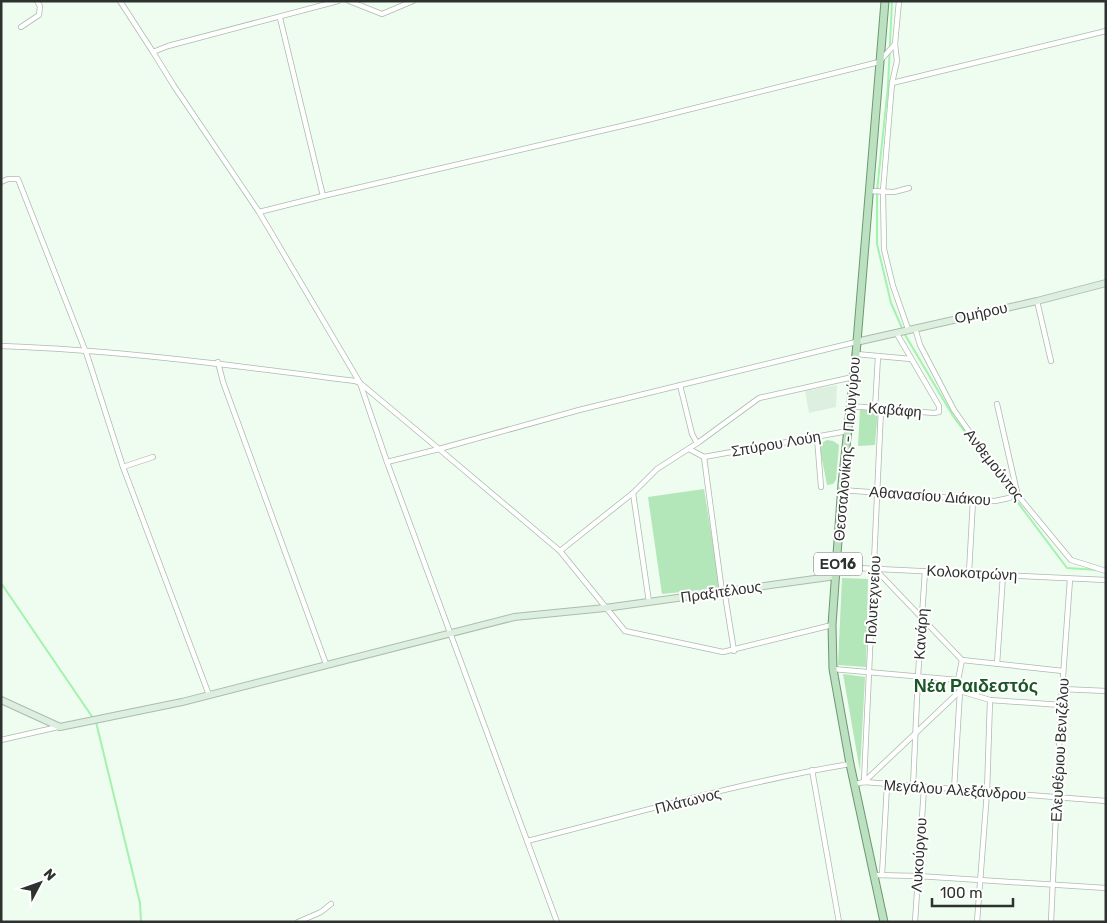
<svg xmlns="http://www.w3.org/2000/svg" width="1107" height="923" font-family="Rubik,sans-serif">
	<rect width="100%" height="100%" fill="#effcf0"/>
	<polygon fill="#ddf0df" points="837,385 836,407 809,413 805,391"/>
	<g fill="#b3e6b8">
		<polygon points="860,410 878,410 875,445 858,446"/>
		<polygon points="827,440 833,441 839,445 836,480 833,484 827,485 819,444"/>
		<polygon points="704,489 720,588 662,594 648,497"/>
		<polygon points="842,578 868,579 866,667 838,665"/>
		<polygon points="843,674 865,677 860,771"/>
	</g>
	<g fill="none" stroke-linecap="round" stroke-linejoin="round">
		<g stroke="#a3f2ad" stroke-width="2">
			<polyline points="892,1 888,86 877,191 877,244 891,303 902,328"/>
			<polyline points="904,333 953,416 1067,568 1098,570"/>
			<polyline points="1,583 93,718"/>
			<polyline points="96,722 140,903 141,922"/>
		</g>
		<defs>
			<g id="street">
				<polyline points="120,1 153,52 168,46 338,1"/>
				<polyline points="349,1 382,14 413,1"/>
				<polyline points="899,1 895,44 897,61 892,83 883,191 884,249 893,286 908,329"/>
				<polyline points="280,18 323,196 643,121 879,62 895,44"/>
				<polyline points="21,27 39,15 40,6 37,1"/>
				<polyline points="153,52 174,86 259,212"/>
				<polyline points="892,83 1106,31"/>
				<polyline points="1,182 8,179 18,179 87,355 123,467 209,695"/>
				<polyline points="869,191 894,192 909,188"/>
				<polyline points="323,196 259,212 360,383 439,449 579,410 856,342"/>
				<polyline points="1037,301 1051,361"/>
				<polyline points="915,328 920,345 954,410 992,464 1071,560 1106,571"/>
				<path d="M1,346C120,350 237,366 355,381L360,383L387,462"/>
				<polyline points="856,354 911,359"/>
				<polyline points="218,362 223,382 326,664"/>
				<polyline points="680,385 692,434 697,443"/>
				<polyline points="997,404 1017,492"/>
				<polyline points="850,406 934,413 939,412 939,406 897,334"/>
				<polyline points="875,409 878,356"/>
				<polyline points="817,437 821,487"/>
				<polyline points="689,449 704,457 722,592 725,595 734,651"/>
				<polyline points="704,457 848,431"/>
				<polyline points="123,467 153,457"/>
				<polyline points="841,490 995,501 1009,498 1017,493"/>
				<polyline points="633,493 649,602"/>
				<polyline points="560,551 633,493 657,469 699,442 759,398 853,377"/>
				<polyline points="837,567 1106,580"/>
				<polyline points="876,570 962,660 1063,671"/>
				<polyline points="969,573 973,500"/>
				<polyline points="997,664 1003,575"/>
				<polyline points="833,669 958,680"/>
				<polyline points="1062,689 1106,691"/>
				<polyline points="1,740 58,727"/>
				<polyline points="812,770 839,922"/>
				<polyline points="864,782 881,409"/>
				<polyline points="864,782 960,691 990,700 1061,705"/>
				<polyline points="855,784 864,782 1106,801"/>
				<polyline points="913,787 918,676 925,571"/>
				<polyline points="954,790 960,691 958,680 962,660"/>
				<path d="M527,841C634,814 741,782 850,764"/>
				<polyline points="874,875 918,876 1106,888"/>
				<polyline points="882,875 887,785"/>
				<polyline points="298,922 321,912 331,904"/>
				<polyline points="557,922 387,462 439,449 560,551 625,631 723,652 832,625"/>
				<polyline points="915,922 924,788"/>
				<polyline points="977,922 987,792 990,700"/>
				<polyline points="1051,922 1061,705 1070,579"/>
			</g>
			<g id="secondary">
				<polyline points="856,342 1037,301 1106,283"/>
				<polyline points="1,700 60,727 182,702 514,617 605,608 836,576"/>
			</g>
			<polyline id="primary" points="884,922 850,764 833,669 832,625 842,484 856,354 885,1"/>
		</defs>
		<use href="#street" stroke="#aebaaf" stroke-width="6"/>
		<use href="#secondary" stroke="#aebaaf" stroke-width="8"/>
		<use href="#primary" stroke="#6d9772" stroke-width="9"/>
		<use href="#street" stroke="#fff" stroke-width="4.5"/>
		<use href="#secondary" stroke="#ddf0e0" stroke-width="6"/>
		<use href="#primary" stroke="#bce1c0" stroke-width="7"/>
	</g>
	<g text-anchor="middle" stroke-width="4" stroke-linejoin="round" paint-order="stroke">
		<rect fill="#fff" stroke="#6d706d" stroke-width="1" x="814" y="552.5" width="48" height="23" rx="4"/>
		<g font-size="14" font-weight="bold" fill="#2e322e">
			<text x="838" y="569">ΕΟ16</text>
		</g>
		<g font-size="15" fill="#2e322e" stroke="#fff">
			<text transform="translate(981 313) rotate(-12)" y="5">Ομήρου</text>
			<text transform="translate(895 410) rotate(5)" y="5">Καβάφη</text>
			<text transform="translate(776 444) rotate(-10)" y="5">Σπύρου Λούη</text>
			<text transform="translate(847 449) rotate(-85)" y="5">Θεσσαλονίκης - Πολυγύρου</text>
			<text transform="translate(994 465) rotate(52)" y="5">Ανθεμούντος</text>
			<text transform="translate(930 496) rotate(4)" y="5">Αθανασίου Διάκου</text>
			<text transform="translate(972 573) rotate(3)" y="5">Κολοκοτρώνη</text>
			<text transform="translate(721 592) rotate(-8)" y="5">Πραξιτέλους</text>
			<text transform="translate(873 600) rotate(-87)" y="5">Πολυτεχνείου</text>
			<text transform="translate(921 634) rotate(-86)" y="5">Κανάρη</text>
			<text transform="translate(1060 750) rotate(-87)" y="5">Ελευθέριου Βενιζέλου</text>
			<text transform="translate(955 790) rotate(4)" y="5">Μεγάλου Αλεξάνδρου</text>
			<text transform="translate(688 801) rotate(-14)" y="5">Πλάτωνος</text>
			<text transform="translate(919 855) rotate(-86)" y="5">Λυκούργου</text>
		</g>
		<g font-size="18" font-weight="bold" fill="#1a5727" stroke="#fff">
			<text x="976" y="692">Νέα Ραιδεστός</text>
		</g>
	</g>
	<rect width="1107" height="923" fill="none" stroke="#2e322e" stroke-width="5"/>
	<g transform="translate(40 883) rotate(49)" stroke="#ffffff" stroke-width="4" paint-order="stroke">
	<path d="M0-4L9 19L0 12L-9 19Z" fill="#2e322e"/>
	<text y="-8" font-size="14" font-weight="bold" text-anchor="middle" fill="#2e322e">N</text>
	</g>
	<path d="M932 898v8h81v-8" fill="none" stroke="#2e322e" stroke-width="2.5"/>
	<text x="940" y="898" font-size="15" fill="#2e322e" stroke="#ffffff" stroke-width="4" paint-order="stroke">100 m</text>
</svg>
